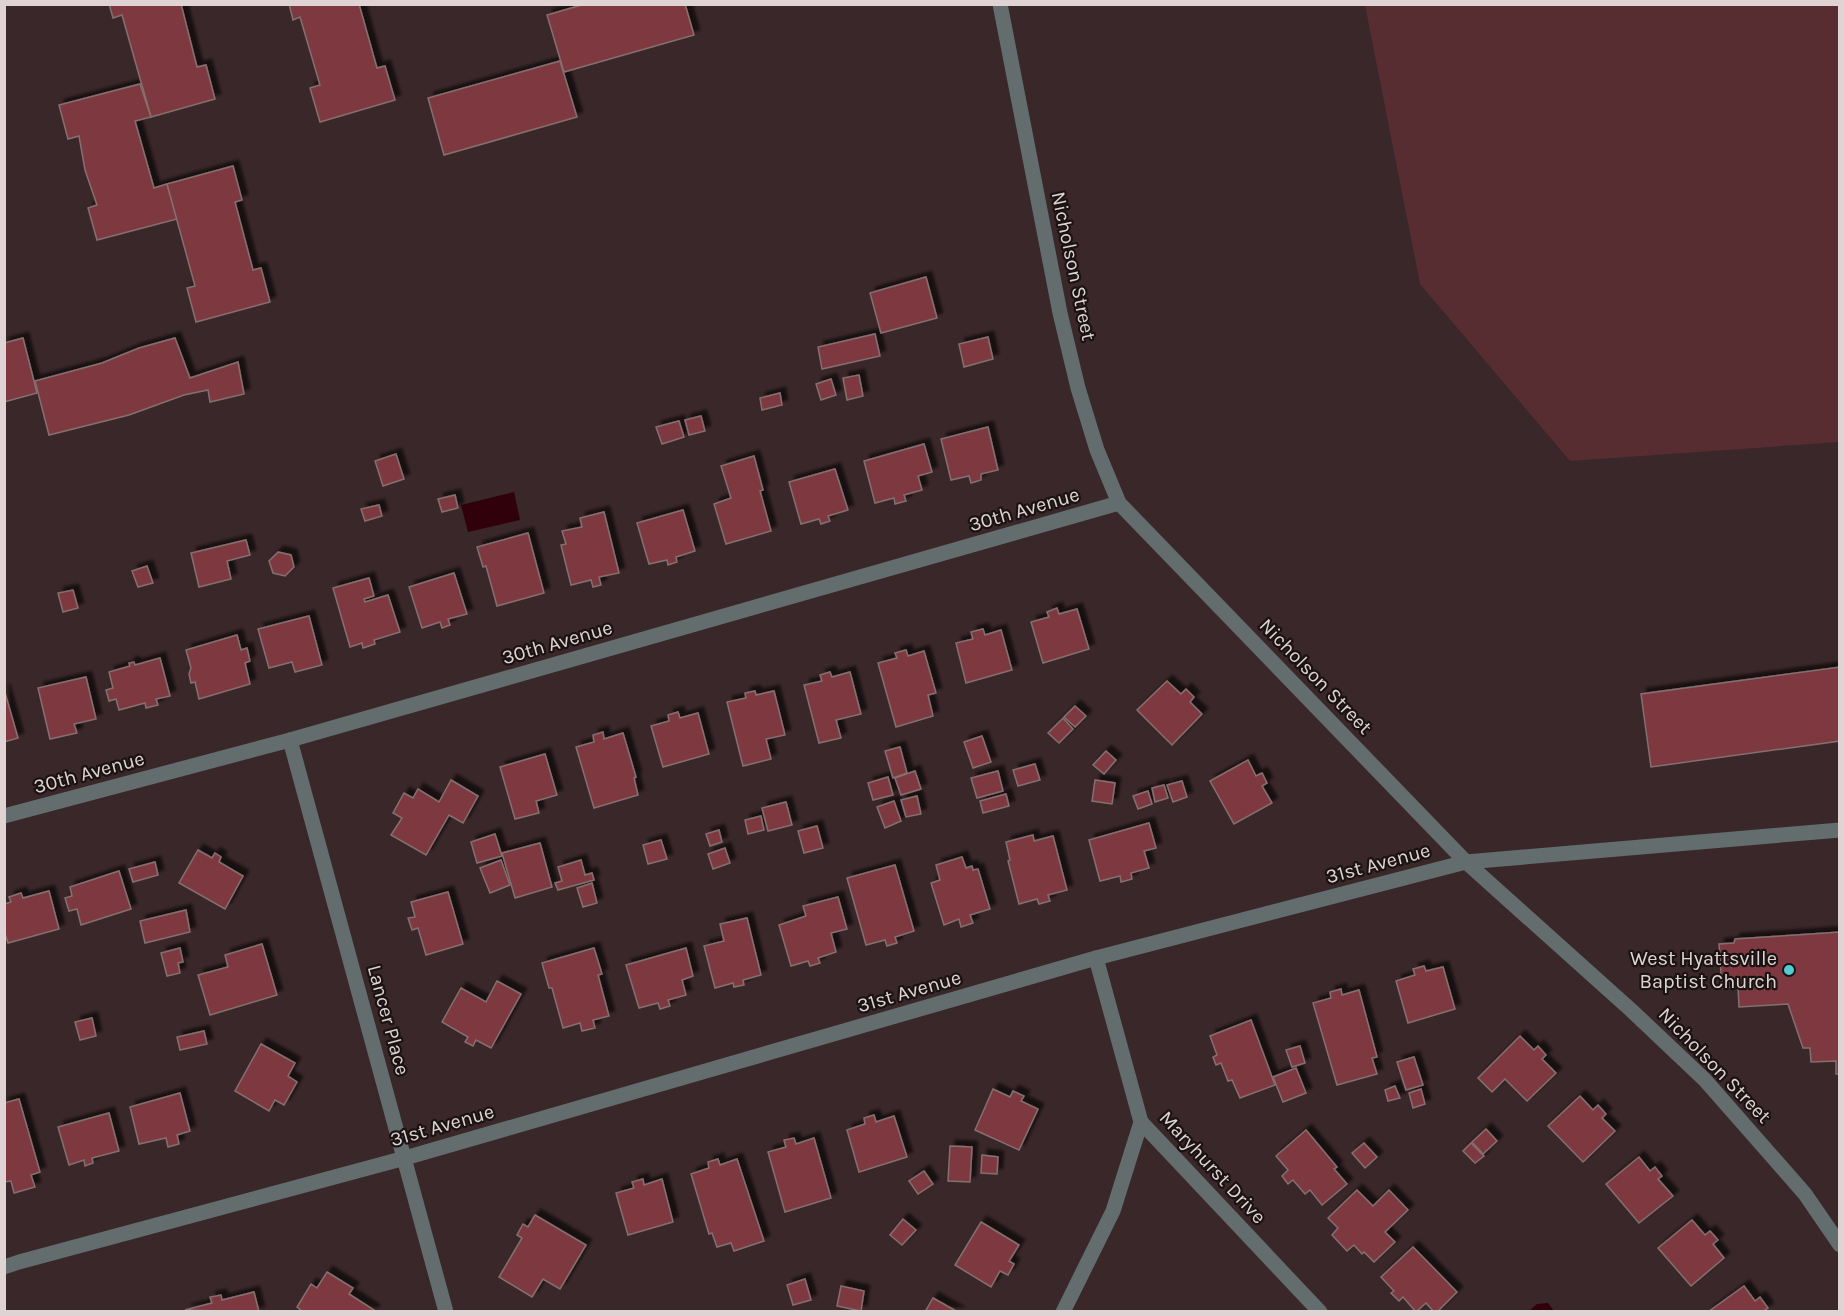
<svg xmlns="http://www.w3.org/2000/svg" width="1844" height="1316" font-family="Karla,sans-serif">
	<defs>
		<filter id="shadow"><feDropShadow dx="5.5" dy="-5.5" stdDeviation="1.5" flood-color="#0009"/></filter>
	</defs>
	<rect width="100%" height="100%" fill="#3a2729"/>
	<polygon fill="#572d31" points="1365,5 1839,5 1839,442 1570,461 1420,284"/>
	<g fill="#30010a">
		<polygon points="514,492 520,520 468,532 461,505"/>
		<polygon points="1548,1303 1554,1311 1529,1311 1537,1304"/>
	</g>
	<g fill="#7e3940" stroke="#856f70" stroke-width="1.5" filter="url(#shadow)">
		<polygon points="109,4 181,4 197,67 206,65 215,99 151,117 122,15 113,18"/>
		<polygon points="289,4 359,4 377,68 385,66 395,100 320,122 310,88 320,85 300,17 293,20"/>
		<polygon points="585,4 685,4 694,35 564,72 547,15"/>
		<polygon points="560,61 577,117 444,155 428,98"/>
		<polygon points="140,84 151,117 135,121 154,188 167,184 177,219 97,240 88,208 97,205 85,170 79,136 68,139 59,105"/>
		<polygon points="233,166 242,200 235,202 253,270 261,268 270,302 196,322 187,288 195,286 167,184"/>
		<polygon points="926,277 937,318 881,333 870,293"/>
		<polygon points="875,334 880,356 822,369 818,347"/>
		<polygon points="988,337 993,359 964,367 959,344"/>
		<polygon points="23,338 37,393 4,402 4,343"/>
		<polygon points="175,338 190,378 238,362 244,394 210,402 208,390 184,395 129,415 49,435 35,381 102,363 139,348"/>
		<polygon points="859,375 863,396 847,400 843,378"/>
		<polygon points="831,379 836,395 821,400 816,384"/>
		<polygon points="780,393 782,405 762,410 760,398"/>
		<polygon points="701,416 705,431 689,435 685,420"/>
		<polygon points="679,421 684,437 662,444 656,427"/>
		<polygon points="988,427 998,470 981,474 981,480 971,483 969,476 951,480 941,439"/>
		<polygon points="924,444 932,472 918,476 922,490 904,495 906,501 895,504 894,498 875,503 864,461"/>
		<polygon points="396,454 404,479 383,486 375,461"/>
		<polygon points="754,456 763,490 760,491 771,531 726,544 714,504 731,498 721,466"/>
		<polygon points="835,469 848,510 828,516 830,521 821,524 819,519 801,524 789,482"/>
		<polygon points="455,495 458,508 442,512 438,499"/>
		<polygon points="379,505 382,516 365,521 361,509"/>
		<polygon points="683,510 695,551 676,557 677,562 668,565 667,560 649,564 637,523"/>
		<polygon points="604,512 619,573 599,577 601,585 593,587 591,580 571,585 561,545 566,544 562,531 582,527 580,518"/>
		<polygon points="528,533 544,593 497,606 486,566 483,567 477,547"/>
		<polygon points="246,540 250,555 227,561 231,579 199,587 191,553"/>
		<polygon points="278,552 291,555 294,567 285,576 273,573 269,561"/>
		<polygon points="147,566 153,583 138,587 132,571"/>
		<polygon points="454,573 467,614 448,619 450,625 442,628 440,622 422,628 409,587"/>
		<polygon points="369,578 374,596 364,599 365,602 388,595 400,632 374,640 375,644 363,648 362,643 350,647 333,588"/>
		<polygon points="73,590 78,608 63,612 58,593"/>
		<polygon points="1057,608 1059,614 1077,609 1089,649 1043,663 1031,622 1049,617 1047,612"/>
		<polygon points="309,616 322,665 295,672 292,662 269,668 258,629"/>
		<polygon points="983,629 985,635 1001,630 1012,670 966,683 956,643 973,639 971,632"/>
		<polygon points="237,635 241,650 247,648 250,661 245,663 250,684 199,699 195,682 191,683 189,674 191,668 186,650"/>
		<polygon points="906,650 908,656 924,651 936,693 928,695 933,716 896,727 878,663 897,658 895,653"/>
		<polygon points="160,658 170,696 156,699 158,705 146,708 145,703 119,710 116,699 109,701 106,690 113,688 109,672 130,666 129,663 134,662 135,665"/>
		<polygon points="1840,667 1840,741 1651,767 1641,694"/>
		<polygon points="830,672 832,677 850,672 861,714 836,720 841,738 819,743 804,685 822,681 820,675"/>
		<polygon points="86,677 96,719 74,724 77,733 50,739 38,688"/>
		<polygon points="1167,681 1181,694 1186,689 1194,697 1190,702 1202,714 1172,745 1137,710"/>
		<polygon points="4,689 18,738 4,742"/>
		<polygon points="755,691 756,695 774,691 785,735 766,739 771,759 743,766 727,702 746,698 745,693"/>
		<polygon points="1075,706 1086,716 1075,727 1064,717"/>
		<polygon points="678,712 680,718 698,713 709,754 663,767 651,726 669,721 668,715"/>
		<polygon points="1063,718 1073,729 1059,743 1048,733"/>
		<polygon points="603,732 604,739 623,733 636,777 634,778 638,795 594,808 576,747 594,742 593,735"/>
		<polygon points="982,736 991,762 973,768 964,742"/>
		<polygon points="900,747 907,773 893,778 885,751"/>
		<polygon points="1106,751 1116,760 1104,774 1093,765"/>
		<polygon points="545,754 557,795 536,801 539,813 515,819 500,767"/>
		<polygon points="1248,760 1256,776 1262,773 1267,783 1262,786 1272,803 1234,824 1210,781"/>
		<polygon points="1035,764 1040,780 1018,786 1013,770"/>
		<polygon points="915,771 921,789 901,795 895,778"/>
		<polygon points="998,771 1003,791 977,798 971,778"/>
		<polygon points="888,777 893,795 873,800 868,783"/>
		<polygon points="451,780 478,796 463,823 449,815 426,855 391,835 402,818 393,813 404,793 413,798 418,789 439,802"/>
		<polygon points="1095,780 1115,783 1112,804 1092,801"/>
		<polygon points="1182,781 1187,797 1173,802 1167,785"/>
		<polygon points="1164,785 1168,798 1155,802 1152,788"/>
		<polygon points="1148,791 1152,804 1138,809 1133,796"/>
		<polygon points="1006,794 1009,806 983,813 980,801"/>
		<polygon points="917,796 921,814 906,817 901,800"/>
		<polygon points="894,801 901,821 885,828 877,807"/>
		<polygon points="786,802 792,825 768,831 762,808"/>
		<polygon points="761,816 764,830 748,834 745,820"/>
		<polygon points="1149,823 1156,848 1144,851 1149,868 1131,873 1132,879 1121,882 1120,876 1100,881 1089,840"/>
		<polygon points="817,826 823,848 804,853 798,831"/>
		<polygon points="719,830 722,842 710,846 706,834"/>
		<polygon points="495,834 502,856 477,863 471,842"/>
		<polygon points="1033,835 1034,841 1053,836 1067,890 1048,895 1050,901 1039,904 1037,899 1019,904 1008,861 1010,860 1006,842"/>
		<polygon points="661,840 667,859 648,864 643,845"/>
		<polygon points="540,843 552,887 515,898 502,853"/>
		<polygon points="725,848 730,863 713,869 708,854"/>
		<polygon points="198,850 212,858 215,853 221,857 219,862 243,876 225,909 179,883"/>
		<polygon points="962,857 966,868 972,866 973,870 978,869 990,909 970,915 973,923 961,927 959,919 944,925 931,883 940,880 936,865"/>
		<polygon points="501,860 510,885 490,893 480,868"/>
		<polygon points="581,860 585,875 592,873 594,880 558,890 555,883 562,881 558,867"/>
		<polygon points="155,862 158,875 133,882 129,869"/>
		<polygon points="895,865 914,931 895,937 897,943 887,946 885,940 866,945 847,878"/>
		<polygon points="119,871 131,909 81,925 77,909 69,911 65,898 72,896 70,887"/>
		<polygon points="592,883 597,903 583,907 577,888"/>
		<polygon points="49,891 59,929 8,943 4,931 4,904 11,902 9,897 21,893 23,898"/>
		<polygon points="448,892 463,944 426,955 418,928 412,930 408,918 415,917 411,902"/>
		<polygon points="838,897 847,929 831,933 836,952 818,958 820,963 810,966 808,961 791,966 779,925 806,916 803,906"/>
		<polygon points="186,910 190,932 145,943 140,921"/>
		<polygon points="747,918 761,975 743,980 744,985 734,987 733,983 715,988 704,946 724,941 720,924"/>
		<polygon points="1840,932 1840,1074 1836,1074 1836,1061 1811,1062 1810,1048 1803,1048 1788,1004 1739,1007 1738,987 1722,988 1719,944 1734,943 1735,939"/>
		<polygon points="262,944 277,995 210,1015 198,975 228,967 225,955"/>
		<polygon points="180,948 183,962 178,963 180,973 167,976 161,953"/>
		<polygon points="594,948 602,974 598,975 609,1016 593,1020 595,1028 582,1031 580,1023 563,1028 552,988 549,988 542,963"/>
		<polygon points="686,948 693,976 682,980 686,995 668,1000 670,1006 660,1009 658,1003 639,1008 626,965"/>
		<polygon points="1424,966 1426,971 1443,967 1455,1009 1408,1023 1396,981 1415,975 1413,969"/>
		<polygon points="497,981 521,994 491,1048 476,1040 473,1046 465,1042 468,1037 442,1022 461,988 486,1002"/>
		<polygon points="1341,989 1342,995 1359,990 1377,1057 1372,1058 1377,1074 1337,1085 1313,1003 1331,998 1330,992"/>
		<polygon points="92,1018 96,1036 80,1040 75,1022"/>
		<polygon points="1251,1020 1275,1085 1240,1098 1232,1080 1228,1081 1221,1063 1216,1065 1213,1057 1217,1055 1210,1036"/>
		<polygon points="204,1031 207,1044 180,1050 177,1037"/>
		<polygon points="1520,1036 1534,1050 1538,1046 1546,1055 1542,1059 1556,1073 1527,1101 1505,1079 1492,1092 1478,1078"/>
		<polygon points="261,1044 295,1063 288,1076 297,1082 284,1105 275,1100 269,1111 235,1091"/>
		<polygon points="1300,1046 1305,1063 1292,1067 1286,1050"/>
		<polygon points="1414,1057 1423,1085 1406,1090 1397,1062"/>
		<polygon points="1296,1068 1306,1093 1283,1102 1273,1077"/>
		<polygon points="1395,1086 1400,1098 1388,1101 1385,1090"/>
		<polygon points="993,1089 1010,1097 1013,1091 1024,1096 1021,1101 1038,1109 1019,1150 975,1130"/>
		<polygon points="1421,1089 1425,1104 1413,1108 1409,1093"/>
		<polygon points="180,1093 190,1131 177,1135 179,1144 168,1147 166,1138 139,1144 130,1107"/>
		<polygon points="1580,1096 1593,1110 1598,1105 1606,1114 1602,1118 1615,1131 1583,1162 1548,1126"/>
		<polygon points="19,1099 40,1172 31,1175 35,1187 14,1193 11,1181 4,1182 4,1103"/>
		<polygon points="109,1113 119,1151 92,1158 93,1163 85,1166 84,1160 69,1165 58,1127"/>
		<polygon points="874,1115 876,1122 894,1116 907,1157 859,1172 847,1130 865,1124 864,1118"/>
		<polygon points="1486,1129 1497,1141 1483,1154 1472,1142"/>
		<polygon points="1306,1130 1337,1167 1334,1169 1347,1184 1322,1205 1310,1190 1305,1194 1293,1180 1288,1184 1282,1176 1288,1170 1276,1156"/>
		<polygon points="794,1138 796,1144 814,1138 831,1198 785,1212 768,1152 786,1147 784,1140"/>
		<polygon points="1364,1143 1377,1157 1365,1168 1352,1153"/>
		<polygon points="1471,1143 1484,1156 1475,1163 1463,1151"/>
		<polygon points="950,1146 972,1147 970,1182 948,1181"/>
		<polygon points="982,1155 998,1157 997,1174 981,1173"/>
		<polygon points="1639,1157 1650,1171 1655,1167 1662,1176 1658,1179 1673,1196 1639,1223 1606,1184"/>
		<polygon points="718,1159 720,1165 737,1159 764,1241 734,1251 731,1243 717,1247 712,1233 709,1234 691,1174 709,1168 708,1162"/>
		<polygon points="924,1171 933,1184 918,1194 909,1181"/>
		<polygon points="643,1179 644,1185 662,1179 673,1222 628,1235 616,1193 634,1188 632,1182"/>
		<polygon points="1357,1190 1373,1206 1389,1190 1408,1210 1385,1232 1395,1242 1374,1262 1364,1252 1362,1254 1354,1245 1347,1251 1332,1235 1338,1228 1328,1218"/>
		<polygon points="535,1215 586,1245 560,1289 543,1279 532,1297 499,1277 522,1238 517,1235 523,1224 528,1227"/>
		<polygon points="903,1219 916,1230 902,1245 890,1235"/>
		<polygon points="1692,1220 1705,1235 1710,1231 1718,1240 1713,1244 1724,1258 1691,1286 1658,1248"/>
		<polygon points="981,1222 1019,1245 1009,1261 1014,1264 1008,1275 1000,1271 991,1287 955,1265"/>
		<polygon points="1413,1247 1457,1292 1437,1312 1434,1312 1426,1303 1416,1312 1403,1297 1399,1301 1391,1293 1394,1291 1381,1277"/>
		<polygon points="327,1272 353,1288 349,1294 374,1310 373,1312 303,1312 297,1307 311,1284 317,1288"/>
		<polygon points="805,1279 811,1300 793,1305 787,1285"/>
		<polygon points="841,1286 864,1291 861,1311 837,1306"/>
		<polygon points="1744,1286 1755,1301 1760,1297 1768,1308 1762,1312 1708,1312"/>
		<polygon points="254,1292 259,1312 185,1310 212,1303 210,1297 221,1295 222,1300"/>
		<polygon points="933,1298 958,1312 925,1312"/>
	</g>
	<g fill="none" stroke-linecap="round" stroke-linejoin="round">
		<g stroke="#636d6e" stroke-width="15">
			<polyline points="1000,4 1060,313 1078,388 1097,450 1119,503 1466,862 1631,1010 1705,1080 1805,1194 1840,1245"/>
			<polyline points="290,740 446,1312"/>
			<polyline points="4,816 290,740 1119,503"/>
			<polyline points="1096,958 1141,1122 1320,1312"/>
			<polyline points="4,1267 19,1262 405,1158 1096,958 1466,862 1840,830"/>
			<polyline points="1063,1312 1113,1211 1141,1122"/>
		</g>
	</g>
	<circle fill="#51ccd3" stroke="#1b1313" stroke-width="2" cx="1789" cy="970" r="6"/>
	<g text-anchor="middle" stroke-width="4.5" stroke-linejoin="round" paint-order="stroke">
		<g font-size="20" fill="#e0d3d4" stroke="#1b1313">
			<text transform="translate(1074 266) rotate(78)" y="7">Nicholson Street</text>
			<text transform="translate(1024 509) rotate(-16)" y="7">30th Avenue</text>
			<text transform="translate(557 642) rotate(-16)" y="7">30th Avenue</text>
			<text transform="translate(1316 676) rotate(46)" y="7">Nicholson Street</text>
			<text transform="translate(89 772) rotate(-15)" y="7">30th Avenue</text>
			<text transform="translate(1378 863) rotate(-15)" y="7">31st Avenue</text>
			<text transform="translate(909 991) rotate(-16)" y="7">31st Avenue</text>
			<text transform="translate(389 1020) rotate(75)" y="7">Lancer Place</text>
			<text transform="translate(1715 1065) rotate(46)" y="7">Nicholson Street</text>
			<text transform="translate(442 1125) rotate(-16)" y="7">31st Avenue</text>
			<text transform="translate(1213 1167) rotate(47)" y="7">Maryhurst Drive</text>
		</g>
		<g font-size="20" fill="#e0d3d4" stroke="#1b1313" text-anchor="end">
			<text x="1777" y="965">West Hyattsville<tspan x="1777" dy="23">Baptist Church</tspan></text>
		</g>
	</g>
	<rect width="1844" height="1316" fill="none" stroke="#e0d3d4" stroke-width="12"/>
</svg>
